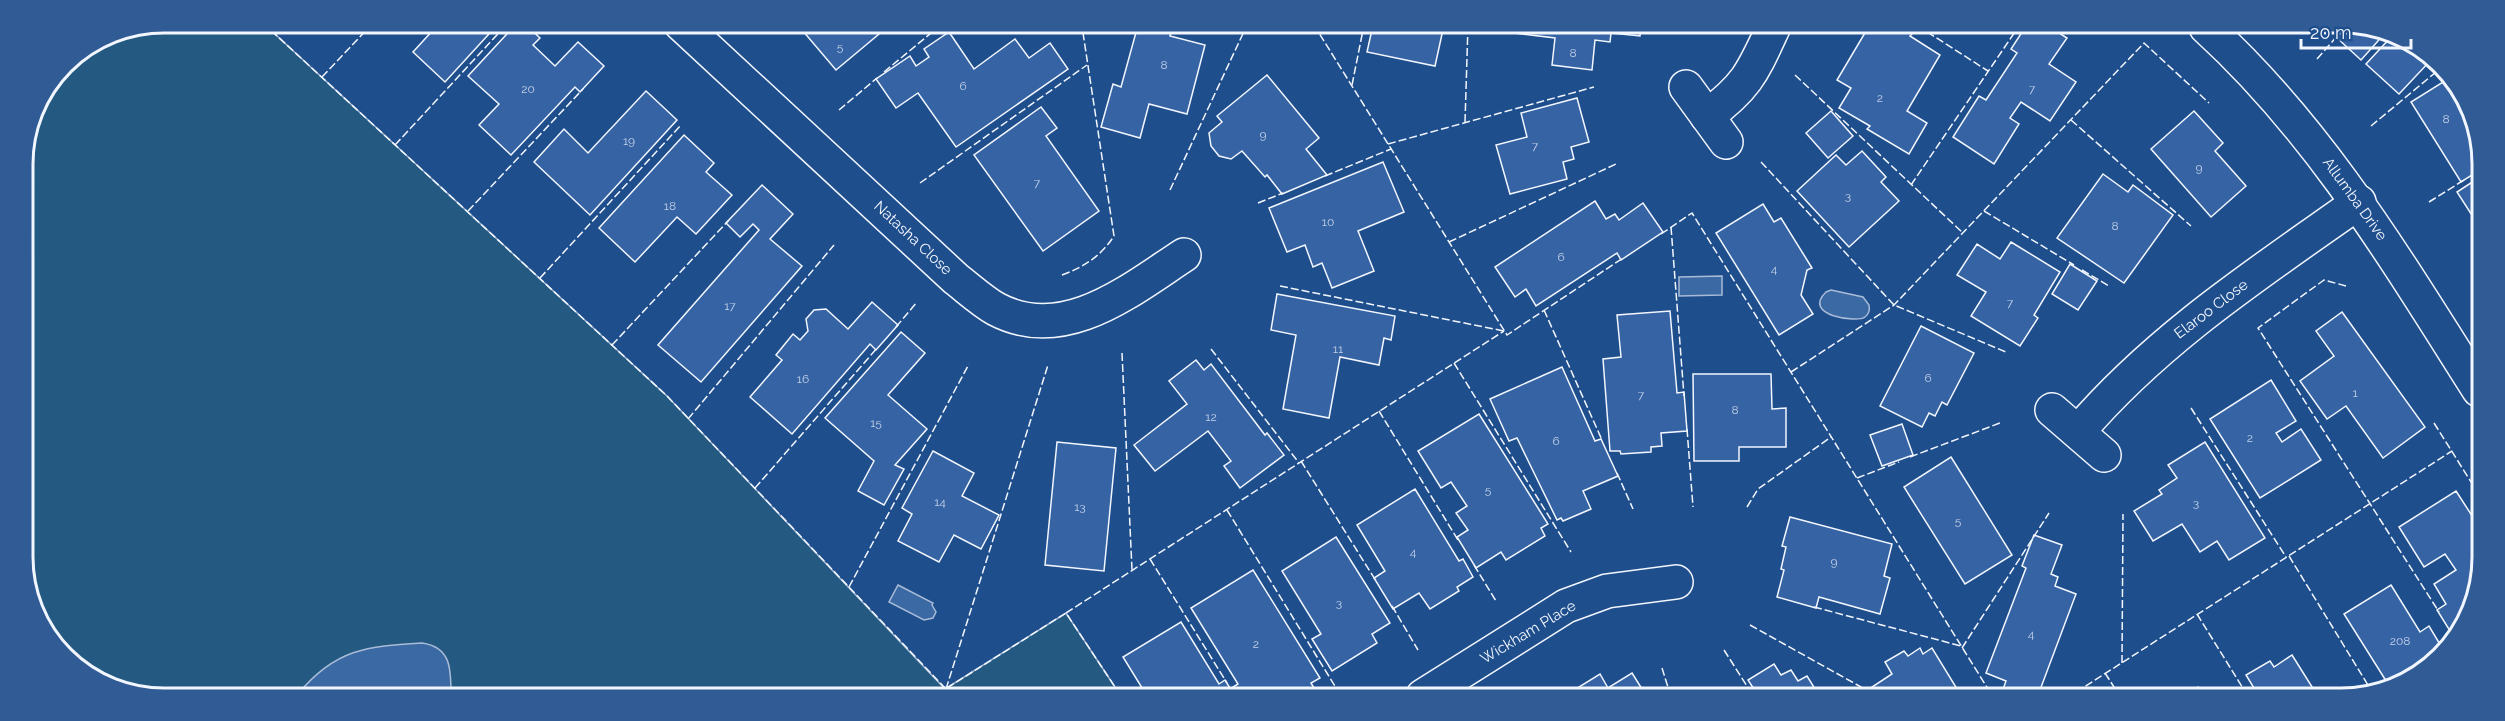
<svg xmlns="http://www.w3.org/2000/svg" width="2505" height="721" font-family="Raleway,sans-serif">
	<rect width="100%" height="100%" fill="#1f4e8c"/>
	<polygon fill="#245a82" stroke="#a8bbd7" stroke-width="1.5" points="164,23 263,23 667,396 945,689 1066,613 1121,696 128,694 64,657 25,584 23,155 37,102 64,64 110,33"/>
	<g fill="#3b69a3" stroke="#a8bbd7" stroke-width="1.5">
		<polygon points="1722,276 1722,295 1679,296 1679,277"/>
		<path d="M1831,290L1863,297L1869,305C1870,310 1869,314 1865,317C1858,323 1801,316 1826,292Z"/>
		<polygon points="898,585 933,603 932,605 936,612 933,618 924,620 889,602"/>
		<path d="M422,643C451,647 451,669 451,694H298C335,649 367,646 422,643Z"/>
	</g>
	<g fill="#3563a3" stroke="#f2f6ff" stroke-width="1.5">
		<polygon points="427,23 499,23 445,82 413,52 434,29"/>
		<polygon points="517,23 524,23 540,38 533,45 555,66 578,42 604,66 580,92 575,87 511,155 479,125 499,104 468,76"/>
		<polygon points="797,24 891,24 836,70"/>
		<polygon points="1138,25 1173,25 1170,36 1205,45 1187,114 1149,104 1140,138 1101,127 1113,84 1121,87"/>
		<polygon points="1373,25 1444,25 1435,66 1367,52"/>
		<polygon points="1499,25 1641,26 1640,36 1611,33 1610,42 1595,40 1592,70 1552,65 1555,38 1498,31"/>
		<polygon points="1869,26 1899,26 1912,34 1910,36 1940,55 1907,111 1927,123 1909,154 1867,129 1870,126 1839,108 1851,88 1837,80"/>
		<polygon points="2026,26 2050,27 2067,38 2049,64 2076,82 2050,121 2021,102 2010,118 2019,124 1994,164 1953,137 1979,96 1986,100 2017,53 2011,49"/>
		<polygon points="2346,27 2377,27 2386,32 2361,60 2336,37"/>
		<polygon points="949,32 974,69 1015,39 1029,58 1050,43 1068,69 956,147 918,93 896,108 876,79 910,56 916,66 929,57 924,49"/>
		<polygon points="2392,36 2431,60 2399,94 2366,64"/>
		<polygon points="1267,75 1319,138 1306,149 1327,175 1282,194 1267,175 1265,177 1242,151 1231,159 1219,156 1211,146 1209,133 1222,122 1217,116"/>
		<polygon points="2451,77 2479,136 2475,138 2480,147 2480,170 2461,182 2411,102"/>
		<polygon points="646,91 677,120 590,215 534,162 564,129 588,153"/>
		<polygon points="1577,98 1589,142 1571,147 1574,159 1563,162 1567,179 1510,194 1496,145 1527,137 1521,113"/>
		<polygon points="1041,107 1057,128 1046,136 1099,211 1043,251 974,155"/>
		<polygon points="1831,111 1853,136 1828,158 1806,133"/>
		<polygon points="2194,111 2223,143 2215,151 2246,186 2211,217 2151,149"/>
		<polygon points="684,135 714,163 706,172 732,195 696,234 677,217 635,262 599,228"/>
		<polygon points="1862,151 1886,177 1881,182 1899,201 1849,247 1797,191 1836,155 1846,165"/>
		<polygon points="1383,162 1404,212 1358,231 1374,271 1332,288 1322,263 1313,267 1305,245 1287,252 1269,208"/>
		<polygon points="2103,174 2128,192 2133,185 2173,215 2124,283 2057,238"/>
		<polygon points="2480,177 2479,221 2477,223 2457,192"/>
		<polygon points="762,185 793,214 770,239 802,266 701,382 658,345 759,230 753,224 740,237 726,223"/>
		<polygon points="1595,201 1606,219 1615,214 1619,220 1643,203 1663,232 1621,260 1617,253 1536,306 1526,289 1515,297 1495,267"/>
		<polygon points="1763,204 1774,222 1781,218 1812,268 1807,270 1801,295 1813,314 1779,335 1716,233"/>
		<polygon points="2011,242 2060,272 2034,315 2038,318 2020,346 1971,316 1986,292 1957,275 1977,244 2000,259"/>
		<polygon points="2070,264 2097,281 2078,310 2052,294"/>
		<polygon points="1277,294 1395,316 1391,340 1384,338 1379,365 1340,357 1329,418 1283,409 1296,335 1271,330"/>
		<polygon points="872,302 898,325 876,350 870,344 792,434 750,397 782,360 776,355 793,334 800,340 808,331 806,319 814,310 826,309 848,329"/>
		<polygon points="1670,311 1677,393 1684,392 1687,431 1661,433 1662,446 1651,447 1651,452 1621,454 1620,451 1610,451 1603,359 1621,357 1617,315"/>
		<polygon points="2342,312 2425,427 2383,458 2346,406 2327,419 2300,381 2334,356 2316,331"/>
		<polygon points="1921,326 1974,353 1947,405 1942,402 1935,416 1929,413 1922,427 1880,406"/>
		<polygon points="901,332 925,353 888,395 927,429 895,465 904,469 884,505 858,491 874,461 825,418"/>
		<polygon points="1196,360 1204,370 1211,364 1265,435 1267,433 1284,455 1240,488 1224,466 1231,461 1208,431 1155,471 1134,445 1187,404 1169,381"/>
		<polygon points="1562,367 1595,441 1601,439 1618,476 1583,491 1591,509 1563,521 1561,518 1557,520 1517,438 1509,441 1490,399"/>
		<polygon points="1693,374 1771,374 1772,409 1786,408 1786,447 1739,447 1739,461 1694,461"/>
		<polygon points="2271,380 2296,421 2276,433 2282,442 2301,429 2321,460 2260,498 2210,419"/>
		<polygon points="1479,414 1548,524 1541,528 1545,536 1506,560 1501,552 1476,568 1457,537 1468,530 1456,513 1467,506 1451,482 1441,488 1418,451"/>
		<polygon points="1902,424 1913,455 1882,466 1870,435"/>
		<polygon points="1057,442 1116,448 1104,571 1045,565"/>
		<polygon points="2205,442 2265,538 2229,560 2217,541 2200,552 2182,524 2153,541 2134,511 2162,494 2159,490 2177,478 2168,465"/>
		<polygon points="933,451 974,473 962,496 999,515 981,549 954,535 939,562 898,541 912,514 902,508"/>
		<polygon points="1951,457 2012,555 1965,584 1904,487"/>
		<polygon points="1415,489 1459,561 1463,559 1473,577 1457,587 1459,591 1430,609 1419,593 1393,609 1374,578 1385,571 1357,525"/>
		<polygon points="2456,491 2478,525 2478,593 2455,639 2437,610 2446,604 2434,584 2456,570 2445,554 2424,567 2399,527"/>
		<polygon points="1790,517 1892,544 1884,576 1890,578 1880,614 1819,597 1816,608 1777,597 1784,570 1781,569 1786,547 1782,546"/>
		<polygon points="2034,535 2062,545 2051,574 2058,577 2055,586 2076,594 2037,698 2015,698 2002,692 2006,681 1986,673 2026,568 2022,566"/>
		<polygon points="1336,537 1390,623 1372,634 1377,643 1332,671 1312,639 1321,634 1282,571"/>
		<polygon points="1253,570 1320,678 1311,683 1314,688 1301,696 1235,696 1230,689 1238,684 1191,608"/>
		<polygon points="2391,585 2420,632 2429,626 2444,651 2427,669 2388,684 2344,614"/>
		<polygon points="1181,622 1219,684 1225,680 1235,696 1147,696 1123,657"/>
		<polygon points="1920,648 1923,654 1932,648 1962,697 1874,697 1869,689 1892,674 1885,662 1904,651 1908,656"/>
		<polygon points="2292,655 2319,698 2260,698 2246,675 2270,661 2274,667"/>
		<polygon points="1774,664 1781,675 1791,670 1798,681 1807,676 1820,697 1759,697 1748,680"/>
		<polygon points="1632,673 1647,697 1567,697 1566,695 1600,674 1608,688"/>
		<polygon points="2198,687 2204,698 2180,698"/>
		<polygon points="1869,689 1874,697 1856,697"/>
	</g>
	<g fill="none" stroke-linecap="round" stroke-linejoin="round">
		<defs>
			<g id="street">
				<path d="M681,24L956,279C969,289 982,301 996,309C1064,345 1129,291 1184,255"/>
				<path d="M2206,27C2320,131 2397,261 2479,390"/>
				<polyline points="1686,87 1726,142"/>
				<path d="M1707,116C1748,86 1753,71 1774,26"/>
				<polyline points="2052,410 2104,455"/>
				<path d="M2078,432C2157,339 2260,272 2359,202"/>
				<polyline points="1423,696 1566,606 1607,591 1676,582"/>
			</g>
		</defs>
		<use href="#street" stroke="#f2f6ff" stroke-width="36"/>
		<use href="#street" stroke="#1f4e8c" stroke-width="33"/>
		<g stroke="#f2f6ff" stroke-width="1.5" stroke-dasharray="8 3" stroke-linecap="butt">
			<polyline points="263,23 667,396 946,689"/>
			<polyline points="1061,24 1083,33"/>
			<polyline points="1314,25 1507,335 1623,258"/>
			<polyline points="1918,26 1988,71"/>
			<polyline points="1083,33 1095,24"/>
			<polyline points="2317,59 2339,34"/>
			<polyline points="884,72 942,24"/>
			<polyline points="1795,75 1963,233"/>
			<polyline points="322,77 373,23"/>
			<polyline points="1352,85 1364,25"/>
			<polyline points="839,110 877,78"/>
			<polyline points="2071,120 2191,226"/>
			<polyline points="1465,122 1468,25"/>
			<polyline points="2371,126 2442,67"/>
			<polyline points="1388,144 1594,87"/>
			<polyline points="395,145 508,23"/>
			<polyline points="1761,162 1894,305 2006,352"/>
			<polyline points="1325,176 1391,149"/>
			<polyline points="920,183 1087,65"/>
			<polyline points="1911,185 2019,26"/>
			<polyline points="1170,190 1247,25"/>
			<polyline points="2429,202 2464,180"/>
			<polyline points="1258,203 1283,193"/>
			<polyline points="468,211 583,89"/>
			<polyline points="1984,211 2074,265"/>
			<polyline points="1671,227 1684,396"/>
			<polyline points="1661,234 1692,213 1993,697"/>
			<polyline points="1449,242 1616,164"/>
			<polyline points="2082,270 2109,286"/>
			<path d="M1062,275C1084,267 1101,256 1114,236L1083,33"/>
			<polyline points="540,278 681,125"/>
			<polyline points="1280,286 1504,331"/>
			<polyline points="2346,286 2324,280 2258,328 2439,612"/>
			<polyline points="1544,310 1602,440"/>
			<polyline points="896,327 917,302"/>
			<polyline points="612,345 729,220"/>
			<polyline points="1211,349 1299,463"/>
			<polyline points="1122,353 1132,570"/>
			<polyline points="1454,363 1571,552"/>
			<polyline points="1791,372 1894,305 2144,43 2209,103"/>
			<polyline points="2191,408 2286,557"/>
			<polyline points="1379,411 1458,540"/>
			<polyline points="688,419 834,245"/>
			<polyline points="2434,423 2478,493"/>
			<polyline points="1687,429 1693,507"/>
			<polyline points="1910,457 2000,423"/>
			<polyline points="1301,461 1376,581"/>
			<polyline points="1617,473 1633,509"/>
			<polyline points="1857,478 1899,462"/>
			<polyline points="755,488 878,347"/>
			<polyline points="1747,507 1758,489 1831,437"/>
			<polyline points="1227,510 1341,696"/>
			<polyline points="2289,556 2371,690"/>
			<polyline points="1150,559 1227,683"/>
			<polyline points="1474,565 1496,601"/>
			<polyline points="849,587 969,364"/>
			<polyline points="1392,606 1418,650"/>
			<polyline points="1814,607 1961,646"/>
			<polyline points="1066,613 1504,331"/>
			<polyline points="2197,614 2249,698"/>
			<polyline points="1750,625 1870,692"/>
			<polyline points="1962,648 2049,513"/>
			<polyline points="1724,650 1754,697"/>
			<polyline points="2122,663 2123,514"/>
			<polyline points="1662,668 1671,697"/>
			<polyline points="2105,673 2121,698"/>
			<polyline points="947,688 1066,613 1121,696"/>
			<polyline points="946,689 1048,365"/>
			<polyline points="1556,694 1558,697"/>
			<polyline points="2067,698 2452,451"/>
		</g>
	</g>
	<g text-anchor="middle" stroke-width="4.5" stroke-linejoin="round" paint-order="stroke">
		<g font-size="12" fill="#c3d1e8">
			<text x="840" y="51">5</text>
			<text x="1573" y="57">8</text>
			<text x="1164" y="69">8</text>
			<text x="963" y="90">6</text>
			<text x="528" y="93">20</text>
			<text x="2032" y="93">7</text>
			<text x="1880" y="102">2</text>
			<text x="2446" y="123">8</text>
			<text x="1263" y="139">9</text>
			<text x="629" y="145">19</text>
			<text x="1535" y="150">7</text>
			<text x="2199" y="172">9</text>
			<text x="1037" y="187">7</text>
			<text x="1848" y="200">3</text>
			<text x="670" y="210">18</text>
			<text x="1328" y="226">10</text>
			<text x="2115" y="230">8</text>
			<text x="1561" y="261">6</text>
			<text x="1774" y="273">4</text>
			<text x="2010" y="307">7</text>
			<text x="730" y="310">17</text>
			<text x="1338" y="353">11</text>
			<text x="1928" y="382">6</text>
			<text x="803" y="383">16</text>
			<text x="2355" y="397">1</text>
			<text x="1641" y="399">7</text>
			<text x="1735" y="414">8</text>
			<text x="1211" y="421">12</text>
			<text x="876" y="427">15</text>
			<text x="2250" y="442">2</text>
			<text x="1556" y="445">6</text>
			<text x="1488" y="494">5</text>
			<text x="940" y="506">14</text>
			<text x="2196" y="507">3</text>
			<text x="1080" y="511">13</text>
			<text x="1958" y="525">5</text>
			<text x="1413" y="556">4</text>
			<text x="1834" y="566">9</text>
			<text x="1339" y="607">3</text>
			<text x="2031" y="638">4</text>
			<text x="2400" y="645">208</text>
			<text x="1256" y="648">2</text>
		</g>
		<g font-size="15" fill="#f2f6ff" stroke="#1f4e8c">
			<text transform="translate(2355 199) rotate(54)" y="5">Allumba Drive</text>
			<text transform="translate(913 238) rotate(43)" y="5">Natasha Close</text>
			<text transform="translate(2211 309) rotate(-37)" y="5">Elaroo Close</text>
			<text transform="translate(1528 632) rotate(-31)" y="5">Wickham Place</text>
		</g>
	</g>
	<path d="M0 0H2505V721H0ZM164 33H2341A131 131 0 0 1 2472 164V557A131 131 0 0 1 2341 688H164A131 131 0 0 1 33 557V164A131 131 0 0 1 164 33Z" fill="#305b95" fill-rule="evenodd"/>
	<path fill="none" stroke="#f2f6ff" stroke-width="3" d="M164 33H2341A131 131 0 0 1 2472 164V557A131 131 0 0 1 2341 688H164A131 131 0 0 1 33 557V164A131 131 0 0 1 164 33Z"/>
	<path d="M2301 39v9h110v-9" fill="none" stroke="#f2f6ff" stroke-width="3"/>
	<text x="2310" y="39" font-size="18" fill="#f2f6ff" stroke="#1f4e8c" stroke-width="4.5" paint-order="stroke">20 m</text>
</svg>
